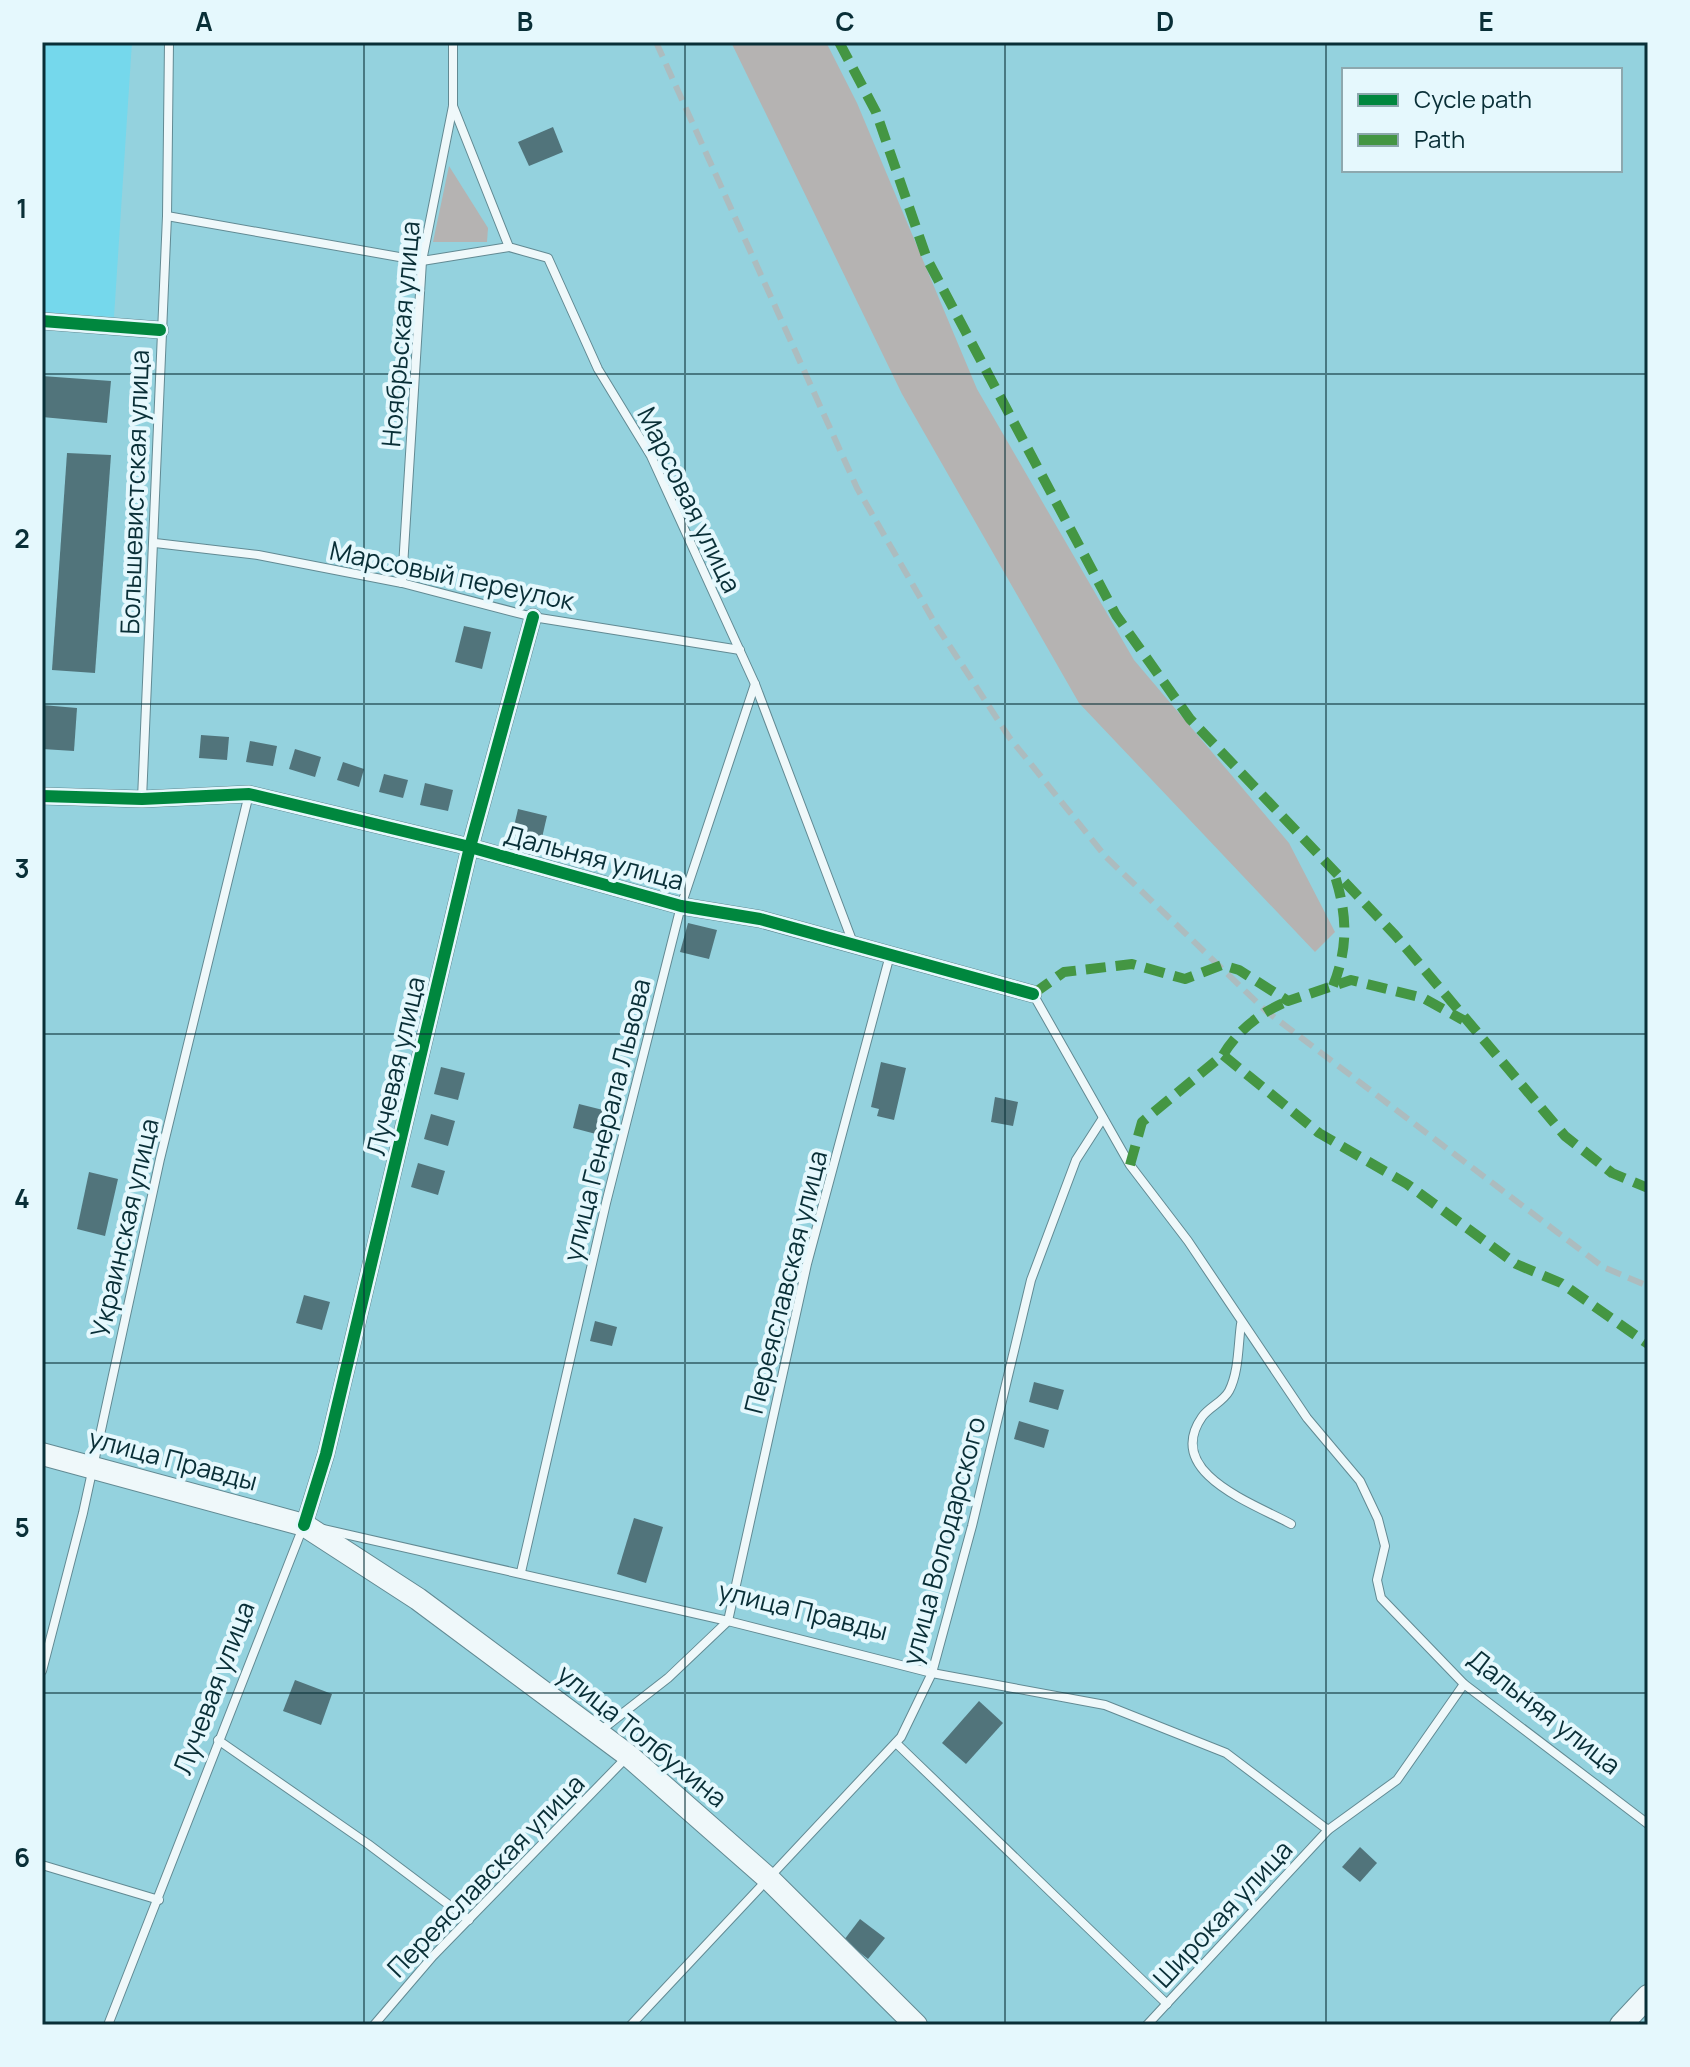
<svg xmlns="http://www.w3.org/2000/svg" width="1690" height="2067" font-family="Manrope,sans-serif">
	<rect width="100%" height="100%" fill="#94d2de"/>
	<polygon fill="#75d8ec" points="42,42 132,42 114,317 42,312"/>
	<g fill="#b5b3b2">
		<polygon points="731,42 826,42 857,103 977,389 1134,660 1289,843 1335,932 1315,952 1079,703 902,394"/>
		<polygon points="449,166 488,228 487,242 433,242"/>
	</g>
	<g fill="#51747b">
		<polygon points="553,127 563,152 529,166 518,142"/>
		<polygon points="42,376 111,381 107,423 42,417"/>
		<polygon points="67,453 111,455 95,673 52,670"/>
		<polygon points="464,626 491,632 482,669 455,662"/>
		<polygon points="42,705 77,708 74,751 42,749"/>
		<polygon points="201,735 229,737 227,760 199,758"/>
		<polygon points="250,741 277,746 273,766 246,762"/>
		<polygon points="295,749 321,757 315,777 289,769"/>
		<polygon points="343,762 364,769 359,787 337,780"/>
		<polygon points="384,774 408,780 403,798 379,792"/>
		<polygon points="425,783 453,790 448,811 420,805"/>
		<polygon points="518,809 547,816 541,842 512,835"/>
		<polygon points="688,923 717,930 709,959 680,952"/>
		<polygon points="881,1062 906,1068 894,1120 877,1116 879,1109 871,1107"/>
		<polygon points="441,1067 465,1073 458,1100 434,1094"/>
		<polygon points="995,1097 1018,1102 1013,1126 991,1122"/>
		<polygon points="579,1104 603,1110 596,1134 573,1128"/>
		<polygon points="431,1114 455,1121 448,1146 424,1139"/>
		<polygon points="418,1163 445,1171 438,1195 411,1187"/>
		<polygon points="89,1172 118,1179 105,1236 77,1229"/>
		<polygon points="304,1295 330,1302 322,1330 296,1323"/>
		<polygon points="595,1321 617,1327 612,1346 590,1341"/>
		<polygon points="1034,1382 1064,1390 1058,1410 1029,1402"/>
		<polygon points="1019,1421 1049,1430 1044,1448 1014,1439"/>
		<polygon points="634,1518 663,1527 646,1583 617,1574"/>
		<polygon points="295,1680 332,1694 321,1725 283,1711"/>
		<polygon points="979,1701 1003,1723 966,1764 942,1743"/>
		<polygon points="1360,1847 1377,1863 1360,1882 1342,1867"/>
		<polygon points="860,1919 885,1938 868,1959 844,1940"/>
	</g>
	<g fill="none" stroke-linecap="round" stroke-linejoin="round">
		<defs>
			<g id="service">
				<polyline points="453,106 509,247 548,258 598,369 651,456 755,684 853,943"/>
				<polyline points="167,216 422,261 509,247"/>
				<polyline points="155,543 258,555 402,583 533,617 740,650"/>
				<polyline points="402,583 422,261 453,106 453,42"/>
				<polyline points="142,799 167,216 169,42"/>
				<polyline points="1033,994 1130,1165 1188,1241 1307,1418 1360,1481 1378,1519 1385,1546 1377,1580 1381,1598 1464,1684 1648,1824"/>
				<path d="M1241,1324C1238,1345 1239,1372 1229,1391C1223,1402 1209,1407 1202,1417C1163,1473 1255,1504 1291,1524"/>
				<polyline points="323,1529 728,1621 932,1673 1105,1705 1226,1753 1328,1830 1397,1780 1464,1684"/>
				<polyline points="521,1572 606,1203 681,906 755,684"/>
				<polyline points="42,1671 83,1513 160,1159 249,794"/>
				<polyline points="600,1731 668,1678 728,1621 807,1264 890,955"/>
				<polyline points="218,1740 368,1844 469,1920"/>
				<polyline points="896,1743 1167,2004"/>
				<polyline points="42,1865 159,1900"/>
				<polyline points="108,2025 303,1527"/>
				<polyline points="374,2025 433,1956 626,1758"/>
				<polyline points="631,2025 901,1737 932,1673 972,1526 1031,1280 1076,1160 1103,1118"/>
				<polyline points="1147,2025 1328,1830"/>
			</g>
			<g id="minor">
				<polyline points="42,321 160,330"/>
				<polyline points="42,796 142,799 249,794 470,847 681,906 760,919 1033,994"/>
				<polyline points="304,1525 326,1454 470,847 533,617"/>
			</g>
			<g id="secondary">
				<polyline points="42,1454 304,1525 418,1599 629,1756 770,1880 916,2025"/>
				<polyline points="1621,2025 1648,1996"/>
			</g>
		</defs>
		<use href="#service" stroke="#628a93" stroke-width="10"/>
		<use href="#minor" stroke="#628a93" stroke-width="18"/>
		<use href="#secondary" stroke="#628a93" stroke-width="24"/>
		<use href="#service" stroke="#eff8fa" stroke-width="8"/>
		<use href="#minor" stroke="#eff8fa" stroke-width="16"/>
		<use href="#secondary" stroke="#eff8fa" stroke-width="22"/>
		<polyline stroke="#acbcbf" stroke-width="6" stroke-dasharray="16 8" stroke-linecap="butt" points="656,42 857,488 936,625 1009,737 1106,857 1266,1011 1603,1267 1648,1286"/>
		<g stroke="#449643" stroke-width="10" stroke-dasharray="20 10" stroke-linecap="butt">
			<polyline points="839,42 876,112 927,259 1116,615 1190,719 1395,935 1565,1136 1612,1173 1648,1188"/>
			<path d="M1333,986C1349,946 1347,913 1334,873"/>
			<polyline points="1033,994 1064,972 1132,964 1185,979 1222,965 1239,970 1288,1001 1351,980 1423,998 1463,1020"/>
			<path d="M1223,1055C1238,1030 1261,1012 1288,1001"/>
			<polyline points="1130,1165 1142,1122 1223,1055 1319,1133 1407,1184 1516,1264 1561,1283 1648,1344"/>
		</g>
		<defs>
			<g id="cycleway">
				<polyline points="42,321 160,330"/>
				<polyline points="42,796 142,799 249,794 470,847 681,906 760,919 1033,994"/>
				<polyline points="304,1525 326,1454 470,847 533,617"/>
			</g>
		</defs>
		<use href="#cycleway" stroke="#e5f8fd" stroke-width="17"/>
		<use href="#cycleway" stroke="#00873e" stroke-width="12"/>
	</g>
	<path fill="none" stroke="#092f37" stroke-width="2" stroke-opacity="0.55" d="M364,42V2025M685,42V2025M1005,42V2025M1326,42V2025M42,374H1648M42,704H1648M42,1034H1648M42,1363H1648M42,1693H1648"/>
	<g text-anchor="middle" stroke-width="8" stroke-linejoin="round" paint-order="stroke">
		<g font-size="26" fill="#092f37" stroke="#e5f8fd">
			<text transform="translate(401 334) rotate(-85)" y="9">Ноябрьская улица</text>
			<text transform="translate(135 492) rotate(-88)" y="9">Большевистская улица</text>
			<text transform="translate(689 500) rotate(64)" y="9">Марсовая улица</text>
			<text transform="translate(452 576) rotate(12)" y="9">Марсовый переулок</text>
			<text transform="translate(594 858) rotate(15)" y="9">Дальняя улица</text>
			<text transform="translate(396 1066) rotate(-77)" y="9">Лучевая улица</text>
			<text transform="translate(607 1120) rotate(-76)" y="9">улица Генерала Львова</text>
			<text transform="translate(125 1228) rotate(-77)" y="9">Украинская улица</text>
			<text transform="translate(786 1282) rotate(-76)" y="9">Переяславская улица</text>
			<text transform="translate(173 1460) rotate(15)" y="9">улица Правды</text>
			<text transform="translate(944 1541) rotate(-75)" y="9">улица Володарского</text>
			<text transform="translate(803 1611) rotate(14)" y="9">улица Правды</text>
			<text transform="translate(214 1688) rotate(-69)" y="9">Лучевая улица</text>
			<text transform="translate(1544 1712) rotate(38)" y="9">Дальняя улица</text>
			<text transform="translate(642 1736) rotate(39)" y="9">улица Толбухина</text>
			<text transform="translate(486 1876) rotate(-46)" y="9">Переяславская улица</text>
			<text transform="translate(1223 1914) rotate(-47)" y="9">Широкая улица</text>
		</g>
	</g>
	<rect width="1690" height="2067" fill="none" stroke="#e5f8fd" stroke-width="88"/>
	<rect x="1342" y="68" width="280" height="104" fill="#e5f8fd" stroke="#8da8ae" stroke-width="2"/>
	<rect x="1358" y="94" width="40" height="12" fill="#00873e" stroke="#8da8ae" stroke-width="2"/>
	<text x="1414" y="108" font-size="24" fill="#092f37">Cycle path</text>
	<rect x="1358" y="134" width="40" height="12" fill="#449643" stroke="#8da8ae" stroke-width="2"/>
	<text x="1414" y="148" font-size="24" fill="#092f37">Path</text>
	<rect x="44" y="44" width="1602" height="1979" fill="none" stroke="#092f37" stroke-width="3"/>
	<g font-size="26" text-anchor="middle" font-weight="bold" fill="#092f37">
		<text x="204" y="31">A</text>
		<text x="525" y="31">B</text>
		<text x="845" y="31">C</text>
		<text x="1165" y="31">D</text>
		<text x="1486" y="31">E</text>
		<text x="22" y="218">1</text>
		<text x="22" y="548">2</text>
		<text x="22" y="878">3</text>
		<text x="22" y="1208">4</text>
		<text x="22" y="1537">5</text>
		<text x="22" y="1867">6</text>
	</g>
</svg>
